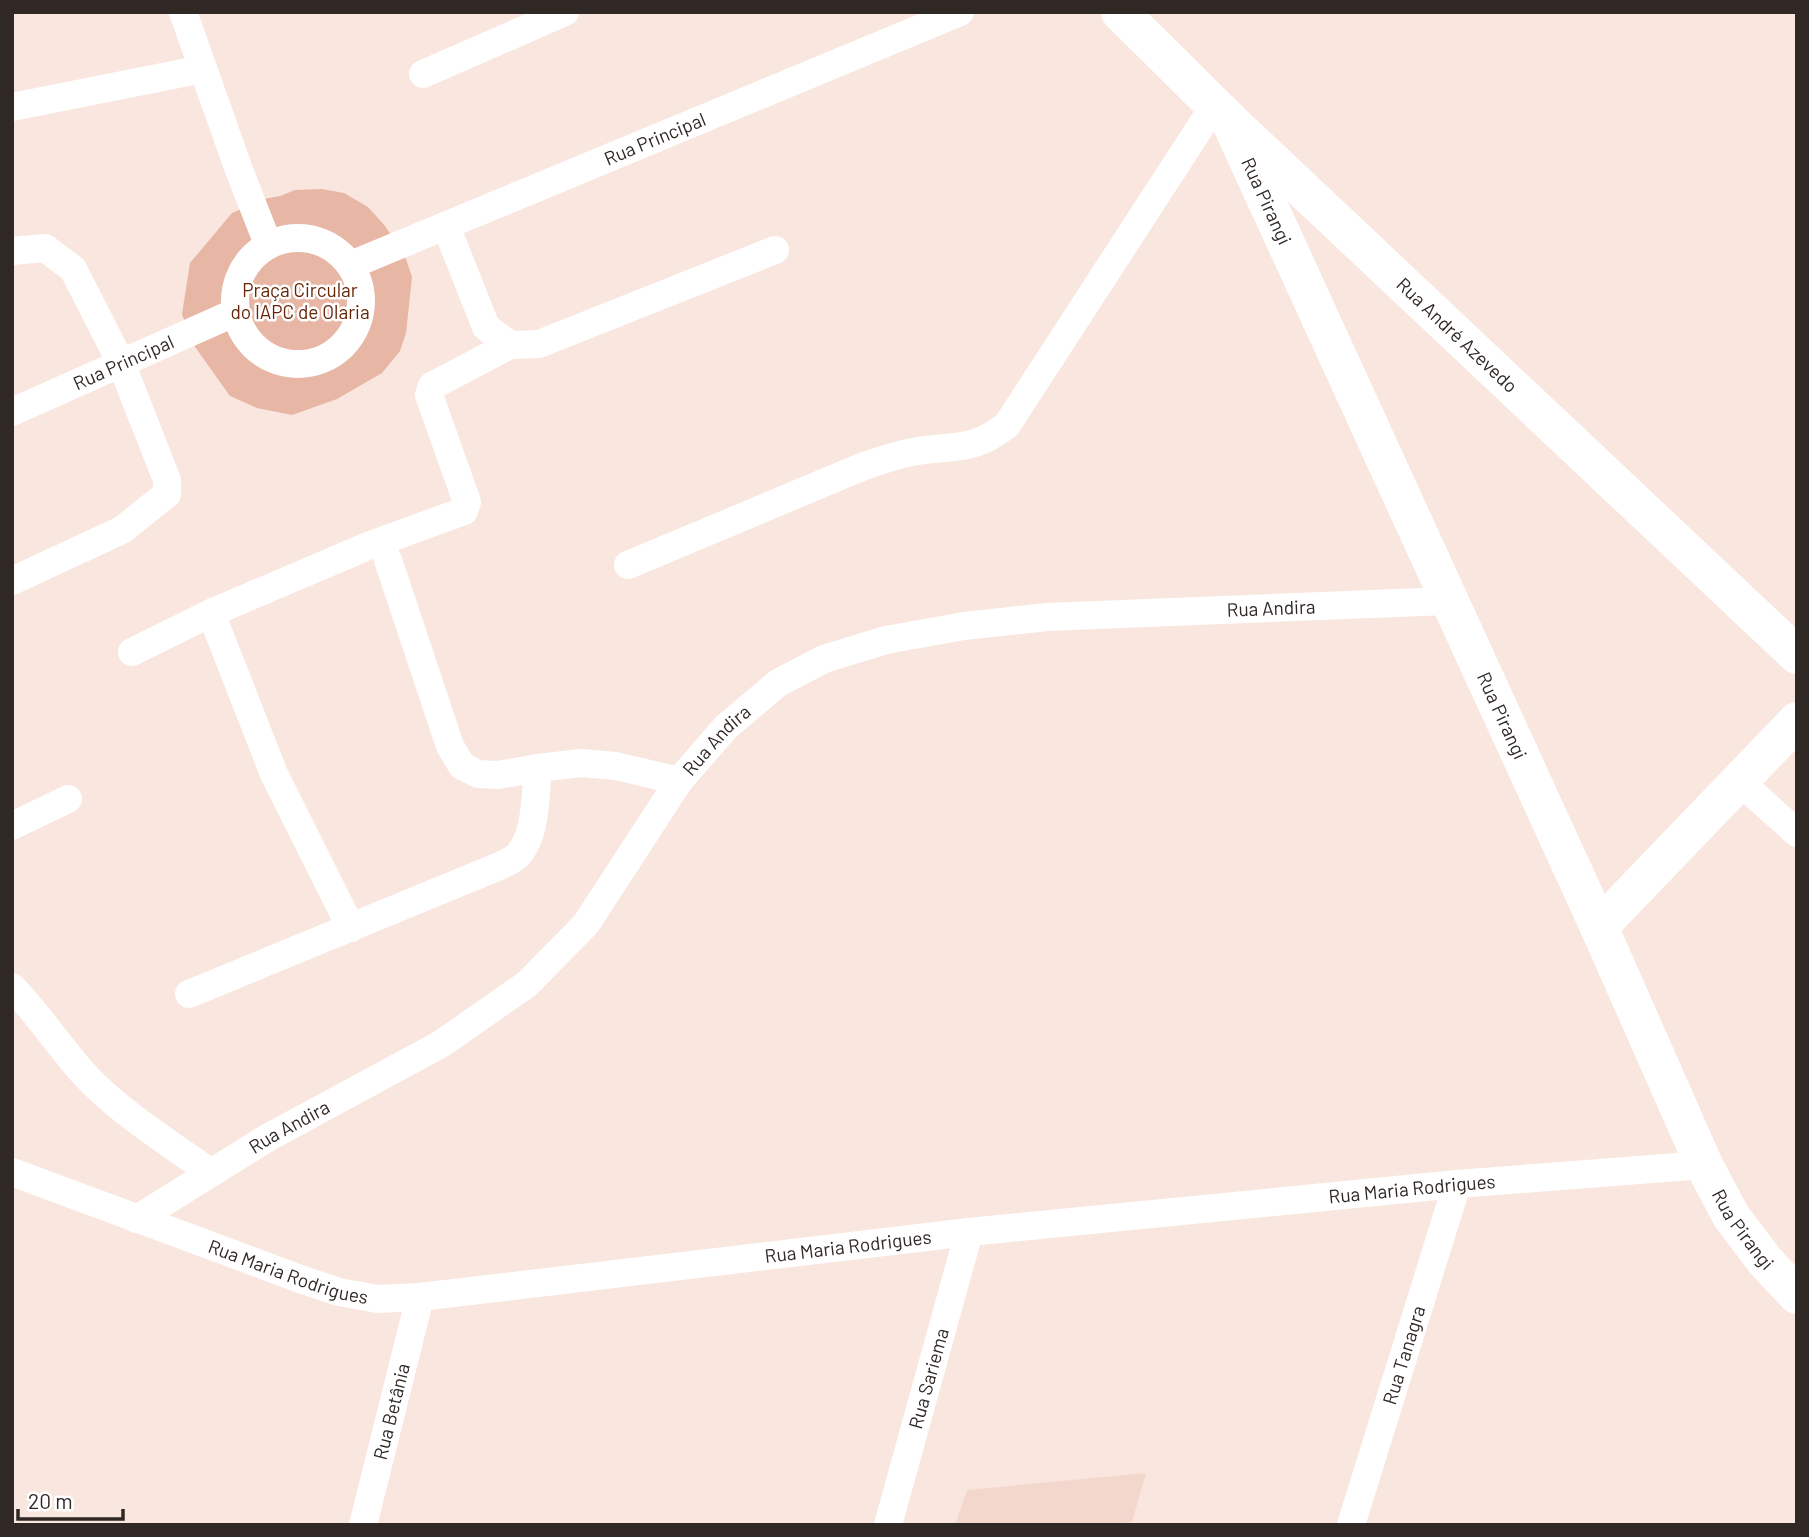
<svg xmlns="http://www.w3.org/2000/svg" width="1809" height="1537" font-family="Barlow,sans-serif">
	<rect width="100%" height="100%" fill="#f9e6de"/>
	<polygon fill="#f3d7cd" points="1146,1473 1132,1522 1110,1525 955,1525 967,1490"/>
	<polygon fill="#e7b6a5" points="322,189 344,193 368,207 385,226 405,256 412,277 406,333 400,351 382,373 337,399 292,415 257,408 230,396 193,344 182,314 190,263 232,213 264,199 280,196 295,190"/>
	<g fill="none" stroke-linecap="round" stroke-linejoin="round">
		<g stroke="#fff" stroke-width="28">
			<polyline points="183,12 239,170 268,244"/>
			<polyline points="423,74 565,12"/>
			<polyline points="12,107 203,69"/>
			<polyline points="446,226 486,327 510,345 539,344 775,250"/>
			<circle cx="298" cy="301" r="63"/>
			<polyline points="12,251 45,248 73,269 121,363 167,480 167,494 122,530 12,581"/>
			<path id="s1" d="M351,265L960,12"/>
			<path id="s2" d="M12,412L236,312"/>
			<polyline points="388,560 450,746 462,766 478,774 498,775 538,768 581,763 616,766 679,781"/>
			<path d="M628,565L864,466C882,460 899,454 918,451C957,445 974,451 1007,425L1214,106"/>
			<polyline points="211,613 274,774 351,928"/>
			<polyline points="132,652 211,613 368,546 464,511 467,502 429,395 432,386 510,345"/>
			<polyline points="1739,781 1797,833"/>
			<polyline points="12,826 68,799"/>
			<path d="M12,987C38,1014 59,1046 84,1074C120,1113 168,1142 211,1173"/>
			<path d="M189,994L502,865C507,862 513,860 517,856C537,836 535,794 538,768"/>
			<path id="s3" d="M12,1172L303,1280L339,1292L378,1299L420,1297L969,1232L1457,1184L1704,1165"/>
			<path id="s4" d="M137,1219L269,1137L441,1044L527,984L586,924L679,781L726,727L778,683L824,659L886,640L964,626L1047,617L1448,601"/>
			<path id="s5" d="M363,1525L420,1297"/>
			<path id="s6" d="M888,1525L969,1232"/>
			<path id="s7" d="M1351,1525L1457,1184"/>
		</g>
		<g stroke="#fff" stroke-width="38">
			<path id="s8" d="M1120,12L1230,121L1797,655"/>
			<path id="s9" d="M1230,121L1599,927L1704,1165L1731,1216L1765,1261L1797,1295"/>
			<polyline points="1599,927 1797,721"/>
		</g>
	</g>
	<g text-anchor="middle" stroke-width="5" stroke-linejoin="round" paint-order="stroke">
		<g font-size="19" fill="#2f2825" stroke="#fff">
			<text dy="7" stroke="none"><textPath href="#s1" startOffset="329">Rua Principal</textPath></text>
			<text dy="7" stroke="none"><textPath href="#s9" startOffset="88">Rua Pirangi</textPath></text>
			<text dy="7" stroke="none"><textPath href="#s8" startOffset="467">Rua André Azevedo</textPath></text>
			<text dy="7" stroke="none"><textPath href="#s2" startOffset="122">Rua Principal</textPath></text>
			<text dy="7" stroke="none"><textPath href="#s4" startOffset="1354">Rua Andira</textPath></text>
			<text dy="7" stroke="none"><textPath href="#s9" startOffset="654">Rua Pirangi</textPath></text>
			<text dy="7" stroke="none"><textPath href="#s4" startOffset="766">Rua Andira</textPath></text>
			<text dy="7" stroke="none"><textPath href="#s4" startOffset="178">Rua Andira</textPath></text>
			<text dy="7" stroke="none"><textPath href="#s3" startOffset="1428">Rua Maria Rodrigues</textPath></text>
			<text dy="7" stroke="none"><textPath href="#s9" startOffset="1222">Rua Pirangi</textPath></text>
			<text dy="7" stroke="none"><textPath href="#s3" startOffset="861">Rua Maria Rodrigues</textPath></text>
			<text dy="7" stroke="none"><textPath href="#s3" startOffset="294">Rua Maria Rodrigues</textPath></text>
			<text dy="7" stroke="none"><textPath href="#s7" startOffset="178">Rua Tanagra</textPath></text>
			<text dy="7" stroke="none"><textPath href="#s6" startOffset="152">Rua Sariema</textPath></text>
			<text dy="7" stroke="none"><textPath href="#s5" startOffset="117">Rua Betânia</textPath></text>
		</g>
		<g font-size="19" fill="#672508" stroke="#fff">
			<text x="300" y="297">Praça Circular<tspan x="300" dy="22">do IAPC de Olaria</tspan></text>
		</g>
	</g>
	<rect width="1809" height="1537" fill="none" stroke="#2f2825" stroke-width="28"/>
	<path d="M18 1509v10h105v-10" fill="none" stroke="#2f2825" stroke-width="3.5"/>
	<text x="28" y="1509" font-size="21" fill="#2f2825" stroke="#ffffff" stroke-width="5" paint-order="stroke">20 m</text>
</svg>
